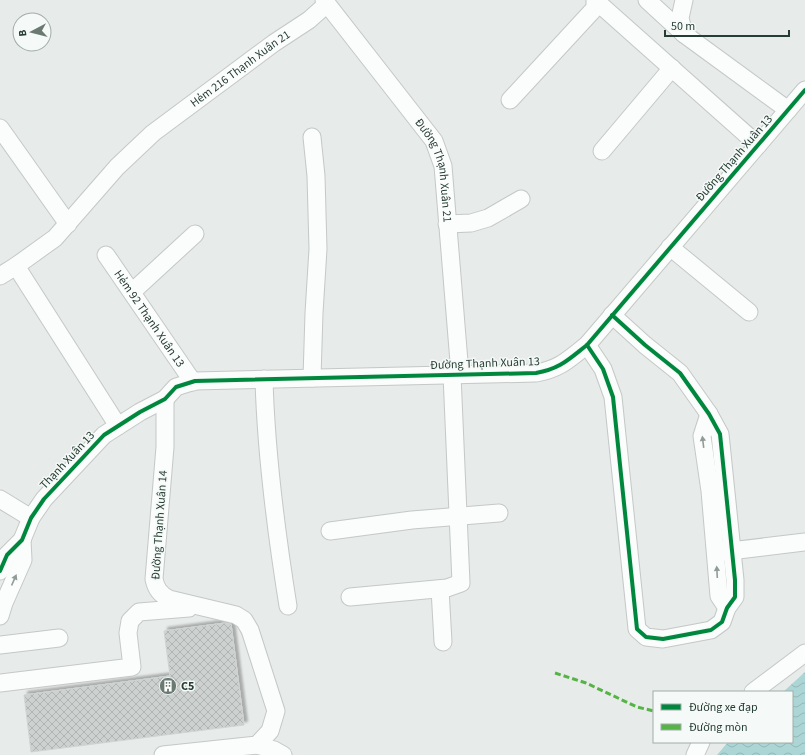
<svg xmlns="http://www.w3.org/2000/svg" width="805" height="755" font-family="'Source Sans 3',sans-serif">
	<defs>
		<pattern id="water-waves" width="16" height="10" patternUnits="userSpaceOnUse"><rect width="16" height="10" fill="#acd5d5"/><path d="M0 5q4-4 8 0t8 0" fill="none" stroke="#94b8b7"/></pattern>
		<pattern id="building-cross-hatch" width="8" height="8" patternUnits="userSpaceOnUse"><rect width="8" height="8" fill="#cdd2d0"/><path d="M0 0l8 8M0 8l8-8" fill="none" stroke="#b0b5b3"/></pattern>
		<filter id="shadow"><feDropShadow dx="3.5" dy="-3.5" stdDeviation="1" flood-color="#0004"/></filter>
	</defs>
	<rect width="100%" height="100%" fill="#e7ebe9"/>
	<polygon fill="url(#water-waves)" points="805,672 805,755 717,755 728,742 792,742 792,692 783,692"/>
	<polygon fill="url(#building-cross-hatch)" stroke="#d0d4d2" filter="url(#shadow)" points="225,623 231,624 244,725 31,752 24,695 170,676 164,631"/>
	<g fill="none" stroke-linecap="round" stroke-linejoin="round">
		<defs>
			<g id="minor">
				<path id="s1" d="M324,0L434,141L443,166L460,374"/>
				<polyline points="647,0 684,34 788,110"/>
				<polyline points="684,0 680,18 684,34"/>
				<polyline points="596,1 758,145"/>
				<polyline points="510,100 595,8 595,0"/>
				<polyline points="0,128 68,224"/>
				<polyline points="312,137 316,176 318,249 314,313 312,378"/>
				<polyline points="602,151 672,68"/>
				<polyline points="447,224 471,223 488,218 521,199"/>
				<polyline points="670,247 749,312"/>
				<path id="s2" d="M106,255L193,382"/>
				<polyline points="16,266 118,426"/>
				<path id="s3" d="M0,276L16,266L55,238L117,167L153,133L274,43L309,20L327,4"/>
				<polyline points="132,292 195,234"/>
				<polyline points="587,345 603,369 613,397 637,629 646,637 663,639 711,630 722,622 727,608 735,597 735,580 720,434 709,414 680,373 645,345 612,315"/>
				<path d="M264,379C266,455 276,531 288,606"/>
				<polyline points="709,414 702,436 710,491 719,596 727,608"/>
				<polyline points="0,499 31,518"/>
				<polyline points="330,531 412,520 499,513"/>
				<polyline points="722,552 805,542"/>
				<path d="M0,571L7,555L22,540L31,518L44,499L104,435L140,412L165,399L176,387L195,381L536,373C560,369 569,359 587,345L805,90"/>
				<polyline points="440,589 443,642"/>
				<polyline points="350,597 447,588 461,583 452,375"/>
				<polyline points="0,616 4,603 23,560 22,540"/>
				<polyline points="0,645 59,638"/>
				<polyline points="0,683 132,667 128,633 130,621 139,612 189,608"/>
				<polyline points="753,692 805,653"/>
				<polyline points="257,745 274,750 283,755"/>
				<path d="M163,755L257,745L270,731L276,711L250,630L244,620L236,615L169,599C160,594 156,589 154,579L165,447V399"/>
				<polyline points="695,755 701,742"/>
			</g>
		</defs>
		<use href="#minor" stroke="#c4c8c6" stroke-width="19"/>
		<use href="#minor" stroke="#fbfcfc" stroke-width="17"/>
		<polyline stroke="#56b346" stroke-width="3" stroke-dasharray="6 3" stroke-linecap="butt" points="555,673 586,683 637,707 654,711"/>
		<defs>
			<g id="cycleway">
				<polyline points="587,345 603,369 613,397 637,629 646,637 663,639 711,630 722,622 727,608 735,597 735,580 720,434 709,414 680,373 645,345 612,315"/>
				<path d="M0,571L7,555L22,540L31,518L44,499L104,435L140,412L165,399L176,387L195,381L536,373C560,369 569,359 587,345L805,90"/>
			</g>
		</defs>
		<use href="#cycleway" stroke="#f5f9f7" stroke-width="6"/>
		<use href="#cycleway" stroke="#00873e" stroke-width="4"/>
	</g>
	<defs><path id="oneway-solid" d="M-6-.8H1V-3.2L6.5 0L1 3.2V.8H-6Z"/></defs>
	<g fill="#909c98">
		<use href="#oneway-solid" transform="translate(703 442) rotate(-97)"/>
		<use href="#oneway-solid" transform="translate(717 572) rotate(-93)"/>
		<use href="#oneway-solid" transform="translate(14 580) rotate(-66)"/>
	</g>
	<defs>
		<symbol id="building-disc" viewBox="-11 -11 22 22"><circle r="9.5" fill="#6a7a73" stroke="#f5f9f7"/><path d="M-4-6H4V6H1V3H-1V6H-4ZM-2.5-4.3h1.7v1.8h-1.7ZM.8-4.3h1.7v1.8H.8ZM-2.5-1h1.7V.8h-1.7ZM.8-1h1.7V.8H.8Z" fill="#fff"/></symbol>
	</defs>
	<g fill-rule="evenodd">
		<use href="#building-disc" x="158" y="676" width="20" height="20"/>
	</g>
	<g text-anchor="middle" stroke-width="3" stroke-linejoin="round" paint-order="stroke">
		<g font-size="12" fill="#263d33" stroke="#f5f9f7">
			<text dy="4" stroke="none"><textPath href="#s3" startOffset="319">Hẻm 216 Thạnh Xuân 21</textPath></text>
			<text transform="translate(734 158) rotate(-49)" y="4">Đường Thạnh Xuân 13</text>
			<text dy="4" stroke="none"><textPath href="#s1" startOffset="207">Đường Thạnh Xuân 21</textPath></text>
			<text dy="4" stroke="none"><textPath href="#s2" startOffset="77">Hẻm 92 Thạnh Xuân 13</textPath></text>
			<text transform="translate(485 363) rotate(-2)" y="4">Đường Thạnh Xuân 13</text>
			<text transform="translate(67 460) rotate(-47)" y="4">Thạnh Xuân 13</text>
			<text transform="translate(159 525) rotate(-86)" y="4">Đường Thạnh Xuân 14</text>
		</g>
		<g font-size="12" font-weight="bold" fill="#263d33" stroke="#f5f9f7" text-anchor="start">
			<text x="181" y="690">C5</text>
		</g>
	</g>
	<rect x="653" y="691" width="140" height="52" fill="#f5f9f7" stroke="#a2aea9"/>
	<rect x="661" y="704" width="20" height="6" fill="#00873e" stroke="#a2aea9"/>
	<text x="689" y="711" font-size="12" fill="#263d33">Đường xe đạp</text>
	<rect x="661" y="724" width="20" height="6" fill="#56b346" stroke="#a2aea9"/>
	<text x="689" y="731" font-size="12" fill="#263d33">Đường mòn</text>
	<g transform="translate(32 32) rotate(263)"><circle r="19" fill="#f5f9f7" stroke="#a2aea9"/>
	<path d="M0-3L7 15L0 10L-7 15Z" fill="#6a7a73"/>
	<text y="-6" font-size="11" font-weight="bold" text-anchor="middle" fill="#263d33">B</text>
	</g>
	<path d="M665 30v6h124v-6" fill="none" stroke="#263d33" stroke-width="2"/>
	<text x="671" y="30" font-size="12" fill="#263d33" stroke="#f5f9f7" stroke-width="3" paint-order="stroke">50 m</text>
</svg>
